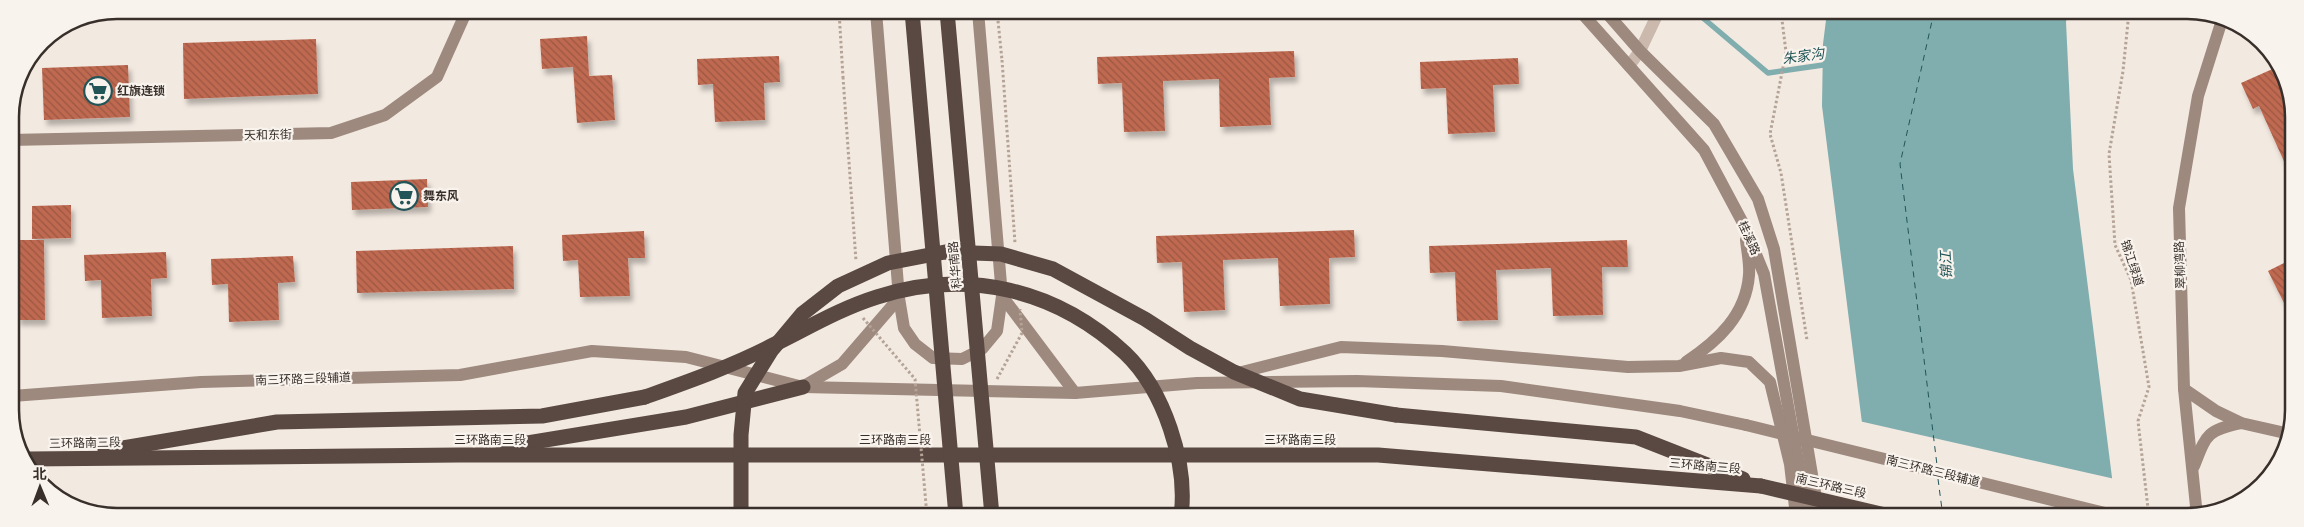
<svg xmlns="http://www.w3.org/2000/svg" width="2304" height="527" font-family="'PT Sans','Noto Sans SC',sans-serif">
	<defs>
		<pattern id="building-back-hatch" width="6" height="6" patternUnits="userSpaceOnUse" patternTransform="scale(1.25)"><rect width="6" height="6" fill="#bf6951"/><path d="M-1 5l2 2M0 0l6 6M5-1l2 2" fill="none" stroke="#9c5743"/></pattern>
		<filter id="shadow"><feDropShadow dx="3" dy="5.5" stdDeviation="2.5" flood-color="#0004"/></filter>
	</defs>
	<rect width="100%" height="100%" fill="#f2e9e0"/>
	<polygon fill="#80adae" points="1827,12 2068,12 2066,22 2073,169 2117,517 1862,423 1822,106 1823,44"/>
	<polygon fill="#f2e9e0" points="1859,421 2115,479 2120,517 1868,517"/>
	<g fill="none" stroke-linecap="round" stroke-linejoin="round">
		<polyline stroke="#80adae" stroke-width="5.5" points="1696,12 1768,73 1830,64"/>
		<g stroke="#225558" stroke-width="1" stroke-dasharray="6 5" stroke-linecap="butt">
			<polyline points="1934,12 1900,164 1937,465"/>
			<polyline points="1938,479 1943,517"/>
		</g>
	</g>
	<g fill="url(#building-back-hatch)" filter="url(#shadow)">
		<polygon points="587,36 589,76 612,75 615,120 577,123 573,67 542,69 540,39"/>
		<polygon points="316,39 318,94 184,99 183,43"/>
		<polygon points="1294,51 1295,77 1269,78 1271,125 1220,127 1219,79 1163,81 1165,131 1124,132 1122,83 1098,84 1097,57"/>
		<polygon points="779,56 780,82 764,83 765,120 715,122 713,84 698,85 697,59"/>
		<polygon points="1518,58 1519,84 1493,85 1495,132 1448,134 1446,88 1421,89 1420,62"/>
		<polygon points="128,65 130,117 44,120 42,68"/>
		<polygon points="2277,67 2292,96 2292,179 2259,106 2253,109 2241,83"/>
		<polygon points="427,179 428,207 352,210 351,182"/>
		<polygon points="71,205 71,238 32,239 32,206"/>
		<polygon points="1354,230 1355,257 1329,258 1330,304 1280,306 1278,258 1223,260 1225,310 1184,312 1182,262 1157,263 1156,236"/>
		<polygon points="644,231 645,258 628,258 630,296 580,297 578,260 563,261 562,235"/>
		<polygon points="16,240 44,240 45,320 17,320"/>
		<polygon points="1627,240 1628,267 1602,267 1603,315 1553,316 1551,268 1496,270 1498,320 1457,321 1455,272 1430,273 1429,246"/>
		<polygon points="513,246 514,289 357,293 356,251"/>
		<polygon points="166,252 167,278 151,279 152,316 102,318 101,280 85,281 84,255"/>
		<polygon points="293,256 295,282 278,283 279,320 229,322 228,284 212,285 211,259"/>
		<polygon points="2292,259 2292,319 2268,271"/>
	</g>
	<g fill="none" stroke-linecap="round" stroke-linejoin="round">
		<g stroke="#b5a396" stroke-width="3" stroke-dasharray="2.5 2.5" stroke-linecap="butt">
			<polyline points="839,11 843,77"/>
			<polyline points="997,11 1002,60"/>
			<polyline points="1781,12 1786,52 1770,134 1781,173 1807,340"/>
			<polyline points="2129,12 2123,71 2109,154 2115,245 2131,280 2149,387 2138,421 2149,517"/>
		</g>
		<polyline stroke="#cab9ac" stroke-width="12" points="1629,66 1640,51 1659,11"/>
		<g stroke="#9d897e" stroke-width="12">
			<polyline points="978,11 1002,296 1075,393"/>
			<polyline points="1580,11 1704,150 1744,225 1764,274 1808,516"/>
			<polyline points="1605,11 1640,51 1714,124 1758,199 1774,249 1819,516"/>
			<polyline points="10,140 331,133 385,115 437,77 467,10"/>
			<polyline points="899,298 904,328 915,344 933,358 962,359 982,349 997,331 1002,296"/>
			<path d="M1686,362C1718,341 1746,315 1749,275C1750,264 1747,251 1746,240"/>
			<polyline points="1234,374 1341,347 1442,351 1628,367 1679,366 1721,358 1749,362 1770,382 1790,464 1796,516"/>
			<polyline points="804,386 842,364 899,298 876,11"/>
			<polyline points="2184,389 2216,411 2241,423 2290,434"/>
			<polyline points="12,396 201,382 460,375 592,351 686,357 803,387 1075,393 1197,383 1357,381 1501,386 1680,411 1746,425"/>
			<path d="M2194,466C2206,436 2206,430 2241,423"/>
			<polyline points="2197,516 2184,389 2179,208 2198,96 2222,20"/>
		</g>
		<g stroke="#594942" stroke-width="15">
			<polyline points="1396,415 1636,437 1743,479"/>
			<polyline points="503,447 686,417 803,387"/>
			<polyline points="105,451 277,422 542,416 645,397"/>
			<polyline points="27,459 459,455 1378,455 1761,486"/>
		</g>
		<g stroke="#b5a396" stroke-width="3" stroke-dasharray="2.5 2.5" stroke-linecap="butt">
			<polyline points="1002,60 1015,243"/>
			<polyline points="843,77 856,261"/>
			<polyline points="863,318 915,379 927,516"/>
			<polyline points="997,379 1022,333 1020,309"/>
		</g>
		<polyline stroke="#9d897e" stroke-width="12" points="1746,425 2121,517"/>
		<g stroke="#594942" stroke-width="15">
			<polyline points="912,11 956,516"/>
			<polyline points="947,11 992,516"/>
			<path d="M645,397C687,382 730,367 771,346C806,329 839,309 877,297C967,268 1056,289 1125,353C1164,390 1188,463 1181,516"/>
			<polyline points="1761,486 1894,517"/>
			<polyline points="743,516 741,507 741,435 745,393 771,351 802,314 838,286 888,263 945,252 1001,254 1053,269 1145,319 1190,348 1234,372 1300,399 1396,415"/>
		</g>
	</g>
	<defs>
		<symbol id="supermarket-ring" viewBox="-11 -11 22 22"><circle r="9.5" fill="#f9f3ed" stroke="#225558" stroke-width="1.5"/><path d="M-6-5.5h2.5l.6 2H6L4.5 2H-2.5L-4.4-4H-6ZM-1.5 3.2a1.3 1.3 0 1 0 .1 0ZM3 3.2a1.3 1.3 0 1 0 .1 0Z" fill="#225558"/></symbol>
	</defs>
	<g fill-rule="evenodd">
		<use href="#supermarket-ring" x="82" y="75" width="32" height="32"/>
		<use href="#supermarket-ring" x="388" y="180" width="32" height="32"/>
	</g>
	<g text-anchor="middle" stroke-width="4.5" stroke-linejoin="round" paint-order="stroke">
		<g font-size="12" font-weight="bold" fill="#382f2b" stroke="#f9f3ed" text-anchor="start">
			<text x="117" y="95">红旗连锁</text>
			<text x="423" y="200">舞东风</text>
		</g>
		<g font-size="12" fill="#382f2b" stroke="#f9f3ed">
			<text transform="translate(268 135) rotate(-1)" y="4">天和东街</text>
			<text transform="translate(1749 238) rotate(66)" y="4">桂溪路</text>
			<text transform="translate(2132 263) rotate(72)" y="4">锦江绿道</text>
			<text transform="translate(955 265) rotate(-95)" y="4">科华南路</text>
			<text transform="translate(2180 265) rotate(-92)" y="4">翠柳湾路</text>
			<text transform="translate(303 379) rotate(-2)" y="4">南三环路三段辅道</text>
			<text x="490" y="444">三环路南三段</text>
			<text x="895" y="444">三环路南三段</text>
			<text x="1300" y="444">三环路南三段</text>
			<text transform="translate(85 443) rotate(-1)" y="4">三环路南三段</text>
			<text transform="translate(1705 466) rotate(5)" y="4">三环路南三段</text>
			<text transform="translate(1933 471) rotate(14)" y="4">南三环路三段辅道</text>
			<text transform="translate(1831 486) rotate(13)" y="4">南三环路三段</text>
		</g>
		<g font-size="14" font-style="italic" fill="#225558" stroke="#f9f3ed">
			<text transform="translate(1803 56) rotate(-8)" y="5">朱家沟</text>
			<text transform="translate(1946 265) rotate(-93)" y="5">锦江</text>
		</g>
	</g>
	<path d="M0 0H2304V527H0ZM117 19H2187A98 98 0 0 1 2285 117V410A98 98 0 0 1 2187 508H117A98 98 0 0 1 19 410V117A98 98 0 0 1 117 19Z" fill="#f9f3ed" fill-rule="evenodd"/>
	<path fill="none" stroke="#382f2b" stroke-width="2.5" d="M117 19H2187A98 98 0 0 1 2285 117V410A98 98 0 0 1 2187 508H117A98 98 0 0 1 19 410V117A98 98 0 0 1 117 19Z"/>
	<g transform="translate(40 487) rotate(359)" stroke="#f9f3ed" stroke-width="4" paint-order="stroke">
	<path d="M0-4L9 19L0 12L-9 19Z" fill="#382f2b"/>
	<text y="-8" font-size="14" font-weight="bold" text-anchor="middle" fill="#382f2b">北</text>
	</g>
</svg>
